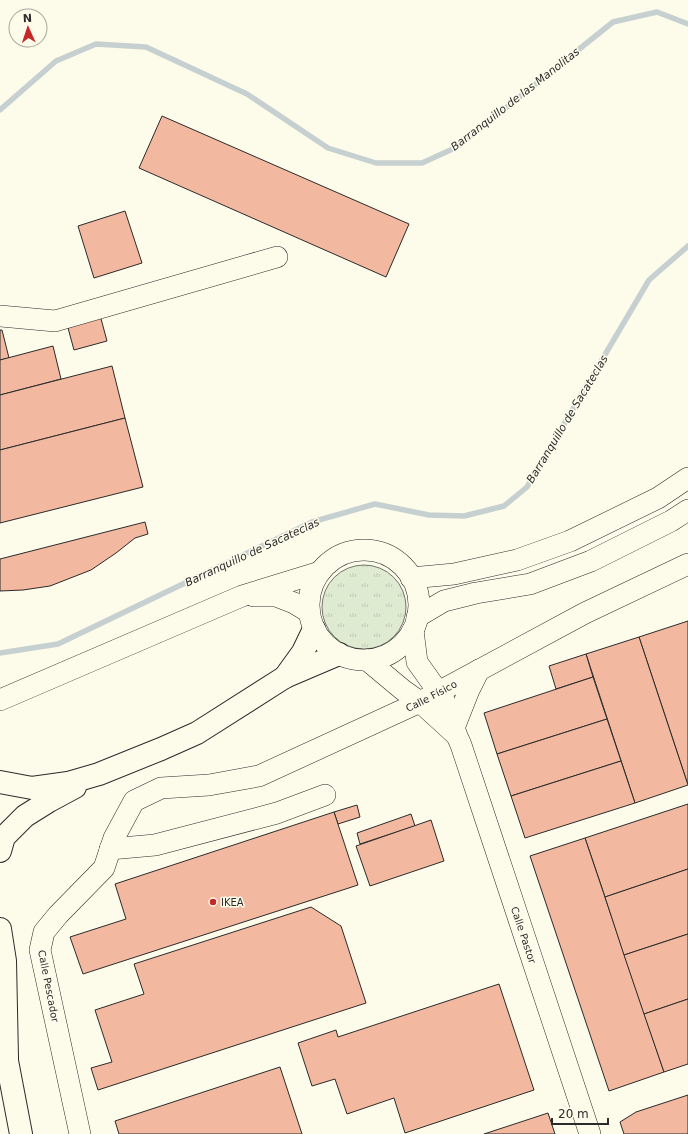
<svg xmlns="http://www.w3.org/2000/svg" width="688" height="1134" font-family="'DejaVu Sans',sans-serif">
	<defs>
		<pattern id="grass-tufts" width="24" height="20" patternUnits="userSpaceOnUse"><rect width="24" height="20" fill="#deebd1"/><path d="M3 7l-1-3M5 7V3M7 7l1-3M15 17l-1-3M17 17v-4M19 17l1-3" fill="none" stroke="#bfcab4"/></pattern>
	</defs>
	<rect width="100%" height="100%" fill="#fdfbea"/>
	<circle fill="url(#grass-tufts)" stroke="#74746e" cx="364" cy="607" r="42"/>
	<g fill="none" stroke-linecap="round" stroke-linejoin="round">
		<g stroke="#c7d0d0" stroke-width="5.5">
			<polyline points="0,110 56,61 96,44 146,47 247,94 328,148 376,163 422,163 457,147 613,22 657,12 688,24"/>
			<polyline points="0,653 58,644 312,522 375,504 429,515 464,516 504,506 527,487 649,280 688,246"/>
		</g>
	</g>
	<g fill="#f2b8a0" stroke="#2b2b2b">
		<polygon points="162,116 409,224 386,277 139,168"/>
		<polygon points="125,211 142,263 94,278 78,226"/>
		<polygon points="100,315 107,341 74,350 68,328"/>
		<polygon points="0,330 2,330 9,358 0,360"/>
		<polygon points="53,346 61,379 0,395 0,360"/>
		<polygon points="112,366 125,418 0,450 0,395"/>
		<polygon points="125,418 143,487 0,523 0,450"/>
		<polygon points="145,522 148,534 135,538 116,553 91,570 50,586 23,590 0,591 0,559"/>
		<polygon points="688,621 688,785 639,637"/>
		<polygon points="639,637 688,785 635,803 586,654"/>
		<polygon points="586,654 593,677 556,689 549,666"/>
		<polygon points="593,677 607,719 497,754 484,713"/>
		<polygon points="607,719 621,761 511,796 497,754"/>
		<polygon points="621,761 635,803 525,838 511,796"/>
		<polygon points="688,804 688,869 605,897 585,838"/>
		<polygon points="357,805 360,817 338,824 334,812"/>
		<polygon points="334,812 358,885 83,974 70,937 126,919 115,884"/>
		<polygon points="411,814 415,826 360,844 357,833"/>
		<polygon points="431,820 444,861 370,886 356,846"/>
		<polygon points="585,838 664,1072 609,1091 530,856"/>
		<polygon points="688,869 688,934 624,955 605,897"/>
		<polygon points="311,907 341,926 366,1003 98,1090 91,1068 112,1062 95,1010 144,994 134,964"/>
		<polygon points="688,934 688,999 644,1014 624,955"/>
		<polygon points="499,984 534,1090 405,1133 394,1098 347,1114 335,1079 312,1086 298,1043 336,1030 338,1037"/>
		<polygon points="688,999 688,1064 664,1072 644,1014"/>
		<polygon points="280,1067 302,1134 119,1134 115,1121"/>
		<polygon points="688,1095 688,1134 624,1134 620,1122 636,1112"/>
		<polygon points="548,1113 555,1134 484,1134"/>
	</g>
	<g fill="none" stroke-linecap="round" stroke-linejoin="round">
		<defs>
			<g id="minor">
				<polyline points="0,316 55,321 277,257"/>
				<circle cx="364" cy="605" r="55"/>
				<polyline points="411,578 454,574 517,560 570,541 658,498 688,478"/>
				<polyline points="254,596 276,596 294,603 309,612"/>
				<polyline points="417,617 444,601 476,593 530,584 591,561 671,521 688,510"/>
				<path id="s1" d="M413,630L417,662L444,700L457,736L461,745L590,1134"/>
				<polyline points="367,660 403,690 420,702 455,734"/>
				<polyline points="0,700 242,596 320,572"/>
				<polyline points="454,728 469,690 479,670"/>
				<polyline points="110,849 155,845 277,813 325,795"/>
				<path id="s2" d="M80,1134L40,950L44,932L58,915L104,868L114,838L134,801L161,788L209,785L259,776L420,702L585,613L688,564"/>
			</g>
			<g id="highway">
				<polyline points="285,677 303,652 314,629"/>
				<polyline points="0,782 32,788 68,783 99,774 161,749 197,733 285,677 339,654"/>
				<polyline points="0,851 4,837 25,816 49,801 75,787"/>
				<polyline points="0,929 5,961 7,1058"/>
				<polyline points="4,1045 21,1134"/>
			</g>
		</defs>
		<use href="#minor" stroke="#2b2b2b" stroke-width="22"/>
		<use href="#highway" stroke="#2b2b2b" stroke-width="24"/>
		<use href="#minor" stroke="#fdfbea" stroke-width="21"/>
		<use href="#highway" stroke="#fdfbea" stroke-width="22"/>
	</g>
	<circle fill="#c62828" stroke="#fdfbea" stroke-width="1.5" cx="213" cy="902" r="4"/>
	<g text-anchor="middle" stroke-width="3" stroke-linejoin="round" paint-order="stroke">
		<g font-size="10" fill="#2b2b2b" stroke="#fdfbea">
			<text dy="4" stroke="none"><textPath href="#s2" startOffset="687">Calle Físico</textPath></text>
			<text dy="4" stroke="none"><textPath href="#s1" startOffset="327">Calle Pastor</textPath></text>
			<text transform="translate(49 986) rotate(79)" y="4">Calle Pescador</text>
		</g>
		<g font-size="10" fill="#2b2b2b" stroke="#fdfbea" text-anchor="start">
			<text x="221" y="906">IKEA</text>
		</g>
		<g font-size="11" font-style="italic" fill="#2b2b2b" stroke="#fdfbea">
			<text transform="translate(515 99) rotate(-38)" y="4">Barranquillo de las Manolitas</text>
			<text transform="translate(567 419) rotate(-59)" y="4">Barranquillo de Sacateclas</text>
			<text transform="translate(252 552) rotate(-25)" y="4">Barranquillo de Sacateclas</text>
		</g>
	</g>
	<g transform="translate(28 28) rotate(357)"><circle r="19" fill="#fdfbea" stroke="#a9a89e"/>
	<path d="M0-3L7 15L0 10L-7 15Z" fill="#c62828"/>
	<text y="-6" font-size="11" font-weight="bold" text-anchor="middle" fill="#2b2b2b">N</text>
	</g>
	<path d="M552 1118v6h56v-6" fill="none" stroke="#2b2b2b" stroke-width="2"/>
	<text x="558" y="1118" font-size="12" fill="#2b2b2b" stroke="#fdfbea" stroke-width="3" paint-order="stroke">20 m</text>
</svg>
